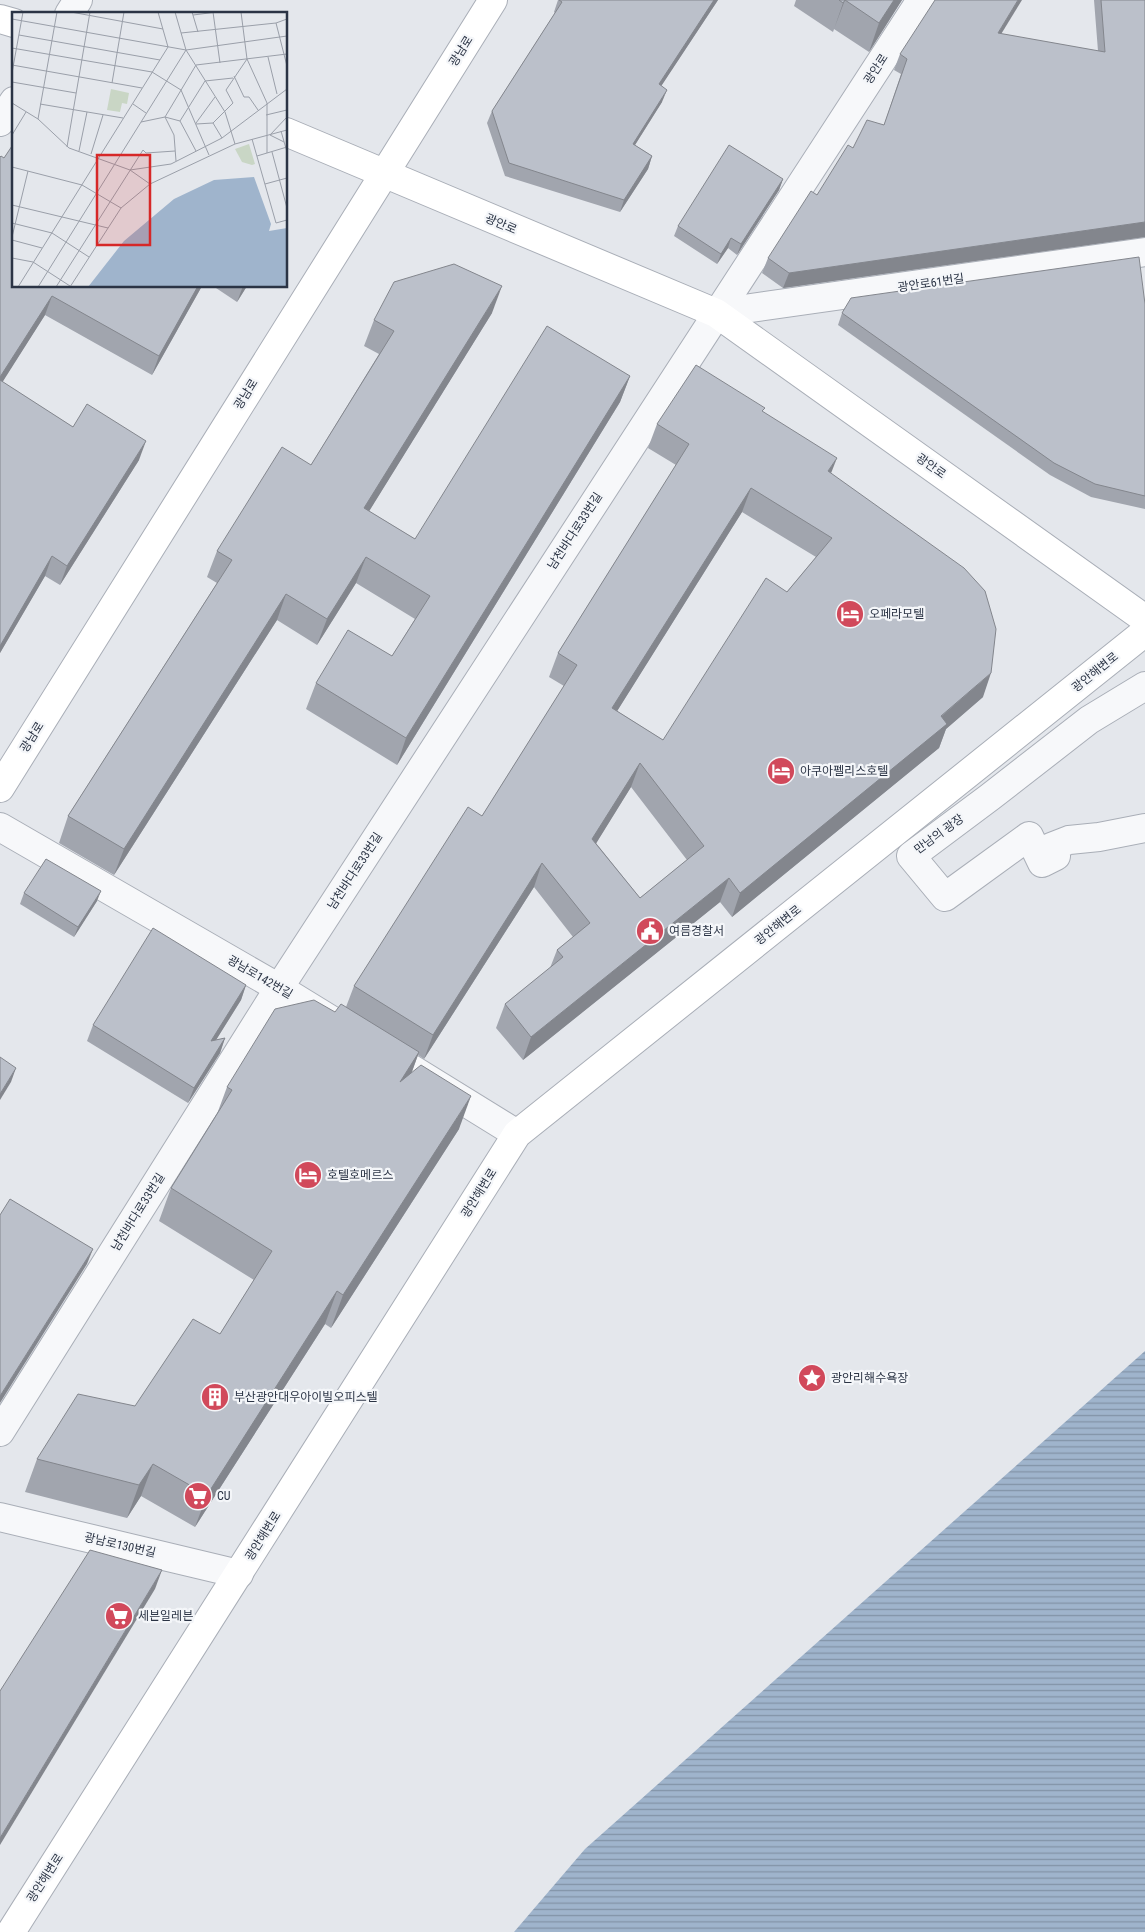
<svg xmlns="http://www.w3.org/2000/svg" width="1145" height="1932" font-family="'Roboto Condensed','Noto Sans KR',sans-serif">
	<defs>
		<pattern id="water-rules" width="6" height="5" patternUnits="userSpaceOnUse" patternTransform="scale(1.25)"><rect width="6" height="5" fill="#9fb4cc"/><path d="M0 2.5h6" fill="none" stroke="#8293a7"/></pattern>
	</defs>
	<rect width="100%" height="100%" fill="#e4e7ec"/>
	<polygon fill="url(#water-rules)" points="1145,1351 1145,1932 514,1932 585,1849"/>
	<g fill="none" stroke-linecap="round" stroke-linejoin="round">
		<defs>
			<g id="street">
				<polyline points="69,14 78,0"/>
				<polyline points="0,122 14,101"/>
				<polyline points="716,313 1145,252"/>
				<polyline points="1145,686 1089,720 990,797 911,856 945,897 1029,836 1042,863 1056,856 1051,847 1069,840 1099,837 1145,828"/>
				<polyline points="0,827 279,988 336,1023"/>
				<polyline points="381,1050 517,1134"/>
				<polyline points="0,1432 279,988 921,0"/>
				<polyline points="0,1517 239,1574"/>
			</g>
			<g id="secondary">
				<polyline points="0,19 14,23"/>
				<polyline points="286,132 716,313 1145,619"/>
				<polyline points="0,788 493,0"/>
				<polyline points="11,1932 517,1134 1145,632"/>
			</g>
		</defs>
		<use href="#street" stroke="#a9aeb7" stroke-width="30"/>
		<use href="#secondary" stroke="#a9aeb7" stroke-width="30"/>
		<use href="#street" stroke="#f7f8fa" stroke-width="28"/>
		<use href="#secondary" stroke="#fff" stroke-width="28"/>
	</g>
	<g fill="#a1a5ae" fill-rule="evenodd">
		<polygon points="558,0 718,0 661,86 662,102 635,145 652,156 648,169 620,212 505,176 487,123 492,111 555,13 554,12"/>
		<polygon points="796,0 902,0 869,52 834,29 833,32 794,6"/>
		<polygon points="1094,0 1145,0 1143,237 783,288 762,273 768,258 853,148 884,125 901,74 894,70 900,54 1001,34 1098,51"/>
		<polygon points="0,157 14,286 202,286 152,375 45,315 2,382 73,427 139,460 60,585 45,576 0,653"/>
		<polygon points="783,179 779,190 737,255 728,248 717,264 674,236 678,226"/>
		<polygon points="213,286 247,286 237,302"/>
		<polygon points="1145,304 1145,509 1091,497 1050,475 838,325 842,313"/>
		<polygon points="492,313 369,511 415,539 630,376 620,402 397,765 306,709 316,683 392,656 415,619 356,583 317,645 277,620 114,875 59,843 68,816 217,583 207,577 217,551 311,465 379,354 364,346 374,320"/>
		<path d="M763,412L831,474L983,697L946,729L939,748L732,917L720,902L523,1060L496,1028L505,1004L550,968L557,950L573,937L534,887L424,1059L418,1055L412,1072L459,1129L331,1328L325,1324L195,1527L141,1496L127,1518L25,1492L37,1459L135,1406L220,1334L254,1280L159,1221L171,1188L217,1114L227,1087L335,1012L346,1007L354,986L482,816L564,686L549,677L558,653L676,465L648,448L657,424ZM742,512L816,557L663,740L617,711ZM631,787L687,860L640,898L596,843Z"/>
		<polygon points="24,893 97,901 74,937 20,904"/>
		<polygon points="246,985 241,1000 216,1040 225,1038 220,1053 188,1103 87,1041 93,1025"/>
	</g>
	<g fill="#83868d">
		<polygon points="714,0 718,0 654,97 659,84"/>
		<polygon points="845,0 834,29 833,32 843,3"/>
		<polygon points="894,0 902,0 869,52 879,23"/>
		<polygon points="1018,0 1022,0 992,49 998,33"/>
		<polygon points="667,90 662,102 628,156 633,144"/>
		<polygon points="652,156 648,169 620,212 624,200"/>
		<polygon points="783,179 779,190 737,255 741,244"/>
		<polygon points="1145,222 1145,237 783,288 789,273"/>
		<polygon points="731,238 728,248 717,264 721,254"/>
		<polygon points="198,286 202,286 152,375 159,356"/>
		<polygon points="243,286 247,286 237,302"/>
		<polygon points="502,286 492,313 355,534 364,508"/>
		<polygon points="52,296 45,315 0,386 0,377"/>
		<polygon points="630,376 620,402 397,765 406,738"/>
		<polygon points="146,441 139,460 60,585 67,566"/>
		<polygon points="837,458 828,481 828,471"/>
		<polygon points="751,488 742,512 604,732 612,708"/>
		<polygon points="52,556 45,576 0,653 0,646"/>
		<polygon points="366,557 356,583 317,645 327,619"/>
		<polygon points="286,594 277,620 114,875 124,849"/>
		<polygon points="991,673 983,697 946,729 939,748 732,917 740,893"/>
		<polygon points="640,763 631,787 584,863 592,839"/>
		<polygon points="542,863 534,887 424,1059 433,1035"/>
		<polygon points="729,878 720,902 523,1060 531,1037"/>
		<polygon points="101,891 97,901 74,937 78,927"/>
		<polygon points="246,985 241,1000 206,1056 211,1041"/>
		<polygon points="225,1038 220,1053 188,1103 194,1088"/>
		<polygon points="419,1052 407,1085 400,1082"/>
		<polygon points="16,1068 11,1082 0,1100 0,1094"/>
		<polygon points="471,1096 459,1129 331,1328 343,1295"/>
		<polygon points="93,1249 87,1264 0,1403 0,1396"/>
		<polygon points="337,1291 325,1324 195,1527 207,1495"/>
		<polygon points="153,1464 141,1496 127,1518 139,1485"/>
		<polygon points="162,1570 155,1589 0,1845 0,1838"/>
	</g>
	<g fill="#bbc0ca" stroke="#83868d" fill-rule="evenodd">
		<polygon points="559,0 714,0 659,84 667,90 633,144 652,156 624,200 509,163 492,111 562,2"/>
		<polygon points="839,0 894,0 879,23 845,0 843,3"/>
		<polygon points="935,0 1018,0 998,33 1105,52 1101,0 1145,0 1145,222 789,273 768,258 811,191 817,195 848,145 853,148 867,120 884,125 907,59 900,54"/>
		<polygon points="14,143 14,286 198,286 159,356 52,296 0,377 0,157 1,156 4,158"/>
		<polygon points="729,145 783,179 741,244 731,238 721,254 678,226"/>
		<polygon points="1139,257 1145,304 1145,496 1095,484 1054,463 842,313 851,298"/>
		<polygon points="454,264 502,286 364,508 415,539 547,326 630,376 406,738 316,683 348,630 392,656 430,596 366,557 327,619 286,594 124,849 68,816 232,560 217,551 282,447 311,465 394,331 374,320 394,282"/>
		<path d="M696,365L765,408L762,411L837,458L828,471L964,568L985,591L996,629L991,673L941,716L947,724L740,893L729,878L531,1037L505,1004L563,957L557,950L590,923L542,863L433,1035L354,986L468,807L482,816L577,665L558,653L689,444L657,424ZM751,488L832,538L787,592L766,578L663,740L612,708ZM640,763L704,846L640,898L592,839Z"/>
		<polygon points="0,380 73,427 87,404 146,441 67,566 52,556 0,646"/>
		<polygon points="46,859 101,891 78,927 24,893"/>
		<polygon points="153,928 246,985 211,1041 225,1038 194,1088 93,1025"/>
		<polygon points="314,1000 335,1012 341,1004 419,1052 400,1082 421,1065 471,1096 343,1295 337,1291 207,1495 153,1464 139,1485 37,1459 78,1394 135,1406 193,1319 220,1334 272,1251 171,1188 232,1090 227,1087 275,1009"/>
		<polygon points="0,1057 16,1068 0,1094"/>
		<polygon points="10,1199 93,1249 0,1396 0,1215"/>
		<polygon points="90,1550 162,1570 0,1838 0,1691"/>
	</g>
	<defs>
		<symbol id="hotel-disc" viewBox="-11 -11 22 22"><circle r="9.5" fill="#d1495b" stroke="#f4f6f9"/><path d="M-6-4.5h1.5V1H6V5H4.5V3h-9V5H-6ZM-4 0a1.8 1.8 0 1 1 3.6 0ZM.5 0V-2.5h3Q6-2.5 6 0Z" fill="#fff"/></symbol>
		<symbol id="civic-disc" viewBox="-11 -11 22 22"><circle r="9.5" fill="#d1495b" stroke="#f4f6f9"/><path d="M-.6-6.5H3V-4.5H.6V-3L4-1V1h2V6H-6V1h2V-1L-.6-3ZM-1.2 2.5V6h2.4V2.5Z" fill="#fff"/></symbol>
		<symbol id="sight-disc" viewBox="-11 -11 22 22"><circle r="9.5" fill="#d1495b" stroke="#f4f6f9"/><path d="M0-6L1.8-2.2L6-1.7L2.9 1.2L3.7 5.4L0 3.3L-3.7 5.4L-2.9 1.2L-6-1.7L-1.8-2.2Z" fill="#fff"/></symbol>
		<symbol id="building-disc" viewBox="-11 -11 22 22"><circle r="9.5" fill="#d1495b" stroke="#f4f6f9"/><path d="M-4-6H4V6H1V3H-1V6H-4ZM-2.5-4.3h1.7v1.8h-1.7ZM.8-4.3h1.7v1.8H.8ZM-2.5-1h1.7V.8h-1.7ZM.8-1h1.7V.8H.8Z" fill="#fff"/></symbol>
		<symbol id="supermarket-disc" viewBox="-11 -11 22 22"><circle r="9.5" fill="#d1495b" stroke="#f4f6f9"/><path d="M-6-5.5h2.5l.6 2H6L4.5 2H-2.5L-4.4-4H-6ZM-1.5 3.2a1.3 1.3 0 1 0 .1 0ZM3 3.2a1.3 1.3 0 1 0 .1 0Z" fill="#fff"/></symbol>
	</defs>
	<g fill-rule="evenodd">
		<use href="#hotel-disc" x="834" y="598" width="32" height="32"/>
		<use href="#hotel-disc" x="765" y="755" width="32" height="32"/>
		<use href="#civic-disc" x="634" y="915" width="32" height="32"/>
		<use href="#hotel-disc" x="292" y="1159" width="32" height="32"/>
		<use href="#sight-disc" x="796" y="1362" width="32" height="32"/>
		<use href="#building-disc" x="199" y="1381" width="32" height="32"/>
		<use href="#supermarket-disc" x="182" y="1480" width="32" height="32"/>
		<use href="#supermarket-disc" x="103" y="1600" width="32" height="32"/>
	</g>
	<g text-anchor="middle" stroke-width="4.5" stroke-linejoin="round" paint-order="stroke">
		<g font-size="12" fill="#2b3445" stroke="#f4f6f9">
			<text transform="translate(461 51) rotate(-58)" y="4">광남로</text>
			<text transform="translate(876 69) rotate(-57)" y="4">광안로</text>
			<text transform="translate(501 224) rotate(23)" y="4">광안로</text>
			<text transform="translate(931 283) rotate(-8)" y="4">광안로61번길</text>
			<text transform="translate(246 394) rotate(-58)" y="4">광남로</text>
			<text transform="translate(931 466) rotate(35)" y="4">광안로</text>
			<text transform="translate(575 531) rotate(-57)" y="4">남천바다로33번길</text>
			<text transform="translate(1095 672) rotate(-39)" y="4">광안해변로</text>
			<text transform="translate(32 737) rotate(-58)" y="4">광남로</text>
			<text transform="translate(939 834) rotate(-36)" y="4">만남의 광장</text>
			<text transform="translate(355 871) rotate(-57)" y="4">남천바다로33번길</text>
			<text transform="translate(778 925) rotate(-39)" y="4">광안해변로</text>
			<text transform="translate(260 977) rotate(30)" y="4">광남로142번길</text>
			<text transform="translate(479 1193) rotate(-58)" y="4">광안해변로</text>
			<text transform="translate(138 1212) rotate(-58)" y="4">남천바다로33번길</text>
			<text transform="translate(263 1536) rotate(-58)" y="4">광안해변로</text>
			<text transform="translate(120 1545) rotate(13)" y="4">광남로130번길</text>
			<text transform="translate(45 1878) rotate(-57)" y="4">광안해변로</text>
		</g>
		<g font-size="12" fill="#2b3445" stroke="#f4f6f9" text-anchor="start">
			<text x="869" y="618">오페라모텔</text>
			<text x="800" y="775">아쿠아펠리스호텔</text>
			<text x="669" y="935">여름경찰서</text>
			<text x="327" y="1179">호텔호메르스</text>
			<text x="831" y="1382">광안리해수욕장</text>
			<text x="234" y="1401">부산광안대우아이빌오피스텔</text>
			<text x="217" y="1500">CU</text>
			<text x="138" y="1620">세븐일레븐</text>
		</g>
	</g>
	<g transform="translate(12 12)">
		<rect width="275" height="275" fill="#e4e7ec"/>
		<path d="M99,77L117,81L115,92L110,91L108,100L95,98Z" fill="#c9d6c5"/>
		<path d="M237,132L243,152L240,153L230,150L223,137Z" fill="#c9d6c5"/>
		<path d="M242,165L259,212L257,219L275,216V275H76L112,229L162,187L202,168Z" fill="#9fb4cc"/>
		<path fill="none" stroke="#9a9fa9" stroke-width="1" d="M59,0L151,17M163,0L174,38L213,100L223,132M180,0L186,20M201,0L208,51M229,0L235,47L255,91V141M181,3L205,0M0,7L174,38M264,11L275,54M169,21L264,11L275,7M7,23L148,48M0,36L140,60L169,78L197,143M256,45L265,82M0,53L130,76M0,61L11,0M222,64L232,85H237L246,98M0,70L64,81M100,71L112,0M0,91L26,107L57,136L118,158L138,172L223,132L275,118M28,92L111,106M121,92L134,101M254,103L275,98M26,107L45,0M168,109L193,69L221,66M129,110L153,105L168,109L184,139M184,111L203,85M201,111L210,126M184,112L201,111L221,91L214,78L235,47M269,119L275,140M0,123L14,100M240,127L264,211L275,208M272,130L258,123L275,105M55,135L78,0M67,139L75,100M260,140L275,196M79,142L91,103M245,144L275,135M164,149L162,123L153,105L184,53L275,42M0,155L70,173L109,196M118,158L159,152L210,126L275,77M253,172L275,166M0,193L96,216M0,211L40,221L77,245M0,225L16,159M0,228L30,236M0,246L21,250L58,274M6,275L156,35L146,0M26,275L174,38L275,24M44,275L131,138L134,141L163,139M58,275L109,196L138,172"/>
		<path fill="#d62828" fill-opacity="0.15" stroke="#d62828" stroke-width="2.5" d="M85,143H138V233H85Z"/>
		<rect width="275" height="275" fill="none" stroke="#2b3445" stroke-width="2.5"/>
	</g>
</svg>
